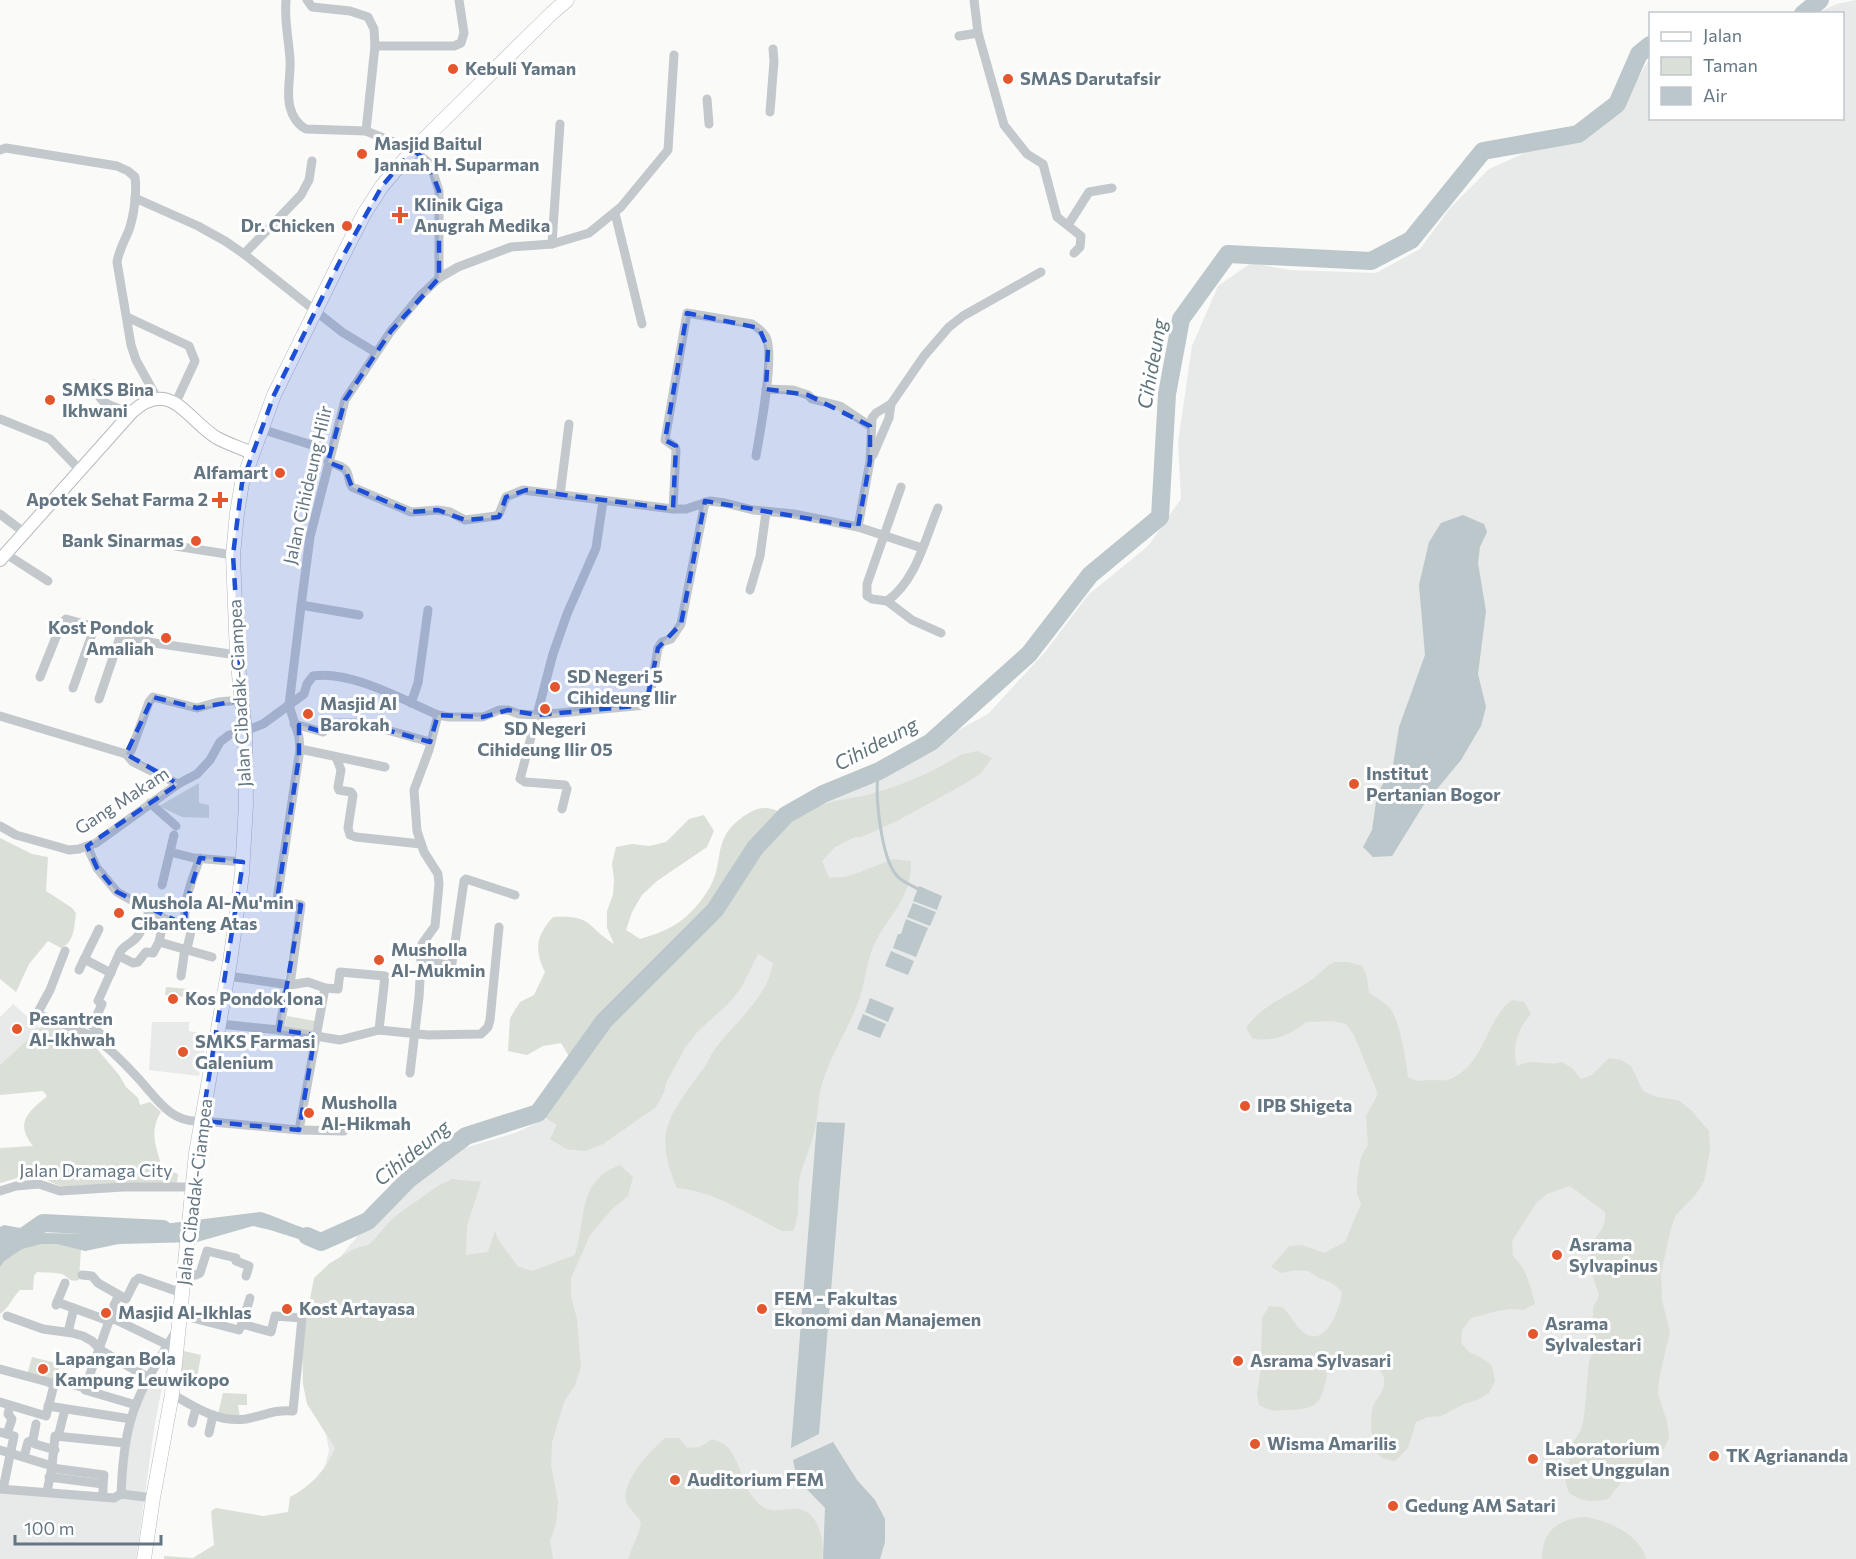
<svg xmlns="http://www.w3.org/2000/svg" width="1856" height="1559" font-family="Commissioner,sans-serif">
	<rect width="100%" height="100%" fill="#fafaf8"/>
	<g fill="#e8e9e9">
		<polygon points="1856,0 1856,1559 196,1559 290,1523 319,1490 329,1450 305,1327 331,1268 398,1187 461,1149 515,1133 556,1114 745,871 815,801 890,767 988,714 1045,652 1088,595 1148,546 1181,499 1178,442 1192,346 1218,286 1251,263 1290,270 1376,273 1420,249 1450,208 1489,169 1586,125 1624,102 1650,58 1650,118 1842,118 1842,14 1816,13 1837,4"/>
		<polygon points="13,1004 40,1028 0,1065 0,1017"/>
		<polygon points="152,1022 189,1022 189,1031 208,1034 199,1076 149,1070"/>
		<polygon points="152,1381 162,1387 154,1429 136,1559 0,1559 0,1489 127,1498 124,1488 132,1422"/>
	</g>
	<g fill="#dadfd7">
		<path d="M977,751L992,758L981,773L966,783L897,821L861,837H855L835,847L822,861L829,878L844,877L860,872L893,859L911,861C911,902 888,914 873,947C866,964 865,983 859,1000C848,1030 829,1057 821,1088C817,1103 818,1119 814,1133C810,1149 802,1165 799,1181C797,1201 801,1211 793,1231H782C750,1215 714,1191 677,1188C653,1132 669,1116 701,1072C707,1065 710,1056 715,1049C722,1039 731,1030 739,1021C755,1002 769,987 773,963L758,954L741,988L729,1003L698,1031L685,1048L666,1083L664,1092L656,1107L603,1144L586,1151L566,1149L550,1139L557,1125L538,1113L558,1091L570,1058L561,1043L543,1046L527,1055L508,1051L510,1018L520,1002L534,995L545,972C534,949 536,936 553,917C594,915 585,926 614,944L607,928V911L613,895L614,880L612,864L616,847L632,844L649,846L666,842L689,819L704,815L714,831L707,847L657,881L642,895L632,912L626,930L640,939C672,930 688,920 707,892C727,862 709,840 744,816C761,805 768,806 786,815L835,801L868,795L899,785L930,772L961,755Z"/>
		<polygon points="199,783 199,803 209,805 209,818 182,817 159,806"/>
		<path d="M0,838L32,854L48,857L46,891L72,908L76,913C74,926 75,942 61,948L48,941L29,964L16,992L0,979Z"/>
		<path d="M1335,962H1348L1362,966L1367,977L1369,993C1375,997 1384,1002 1389,1007C1400,1020 1406,1060 1408,1077C1417,1082 1420,1081 1430,1080C1438,1080 1446,1082 1453,1078C1486,1061 1486,1019 1512,1000L1524,1002L1531,1014C1518,1029 1511,1046 1517,1066C1537,1057 1544,1067 1562,1062L1573,1069L1581,1079L1592,1075L1609,1058L1621,1060L1631,1066L1643,1091L1656,1097L1678,1100L1691,1110L1709,1131L1710,1150L1704,1181L1696,1194L1676,1215L1671,1228L1661,1273L1662,1300L1670,1332L1659,1379L1658,1393L1667,1422L1669,1437L1664,1449L1639,1464L1626,1476L1608,1499C1592,1502 1583,1502 1569,1493L1565,1480L1573,1443L1581,1430L1584,1417L1589,1362L1593,1350V1308L1599,1296C1596,1282 1585,1263 1591,1248C1596,1232 1606,1232 1605,1212L1570,1186L1547,1194L1536,1203L1512,1241L1513,1256C1527,1270 1530,1285 1535,1304L1523,1310L1510,1309L1497,1311L1471,1318L1462,1330L1461,1343L1469,1352L1482,1358L1492,1366L1495,1381L1489,1393L1477,1400L1464,1404L1441,1416L1428,1417L1416,1422L1408,1448L1395,1461C1389,1460 1382,1459 1378,1454C1371,1445 1369,1414 1374,1404C1379,1395 1386,1389 1384,1378C1382,1367 1365,1357 1355,1357C1345,1356 1337,1363 1329,1368C1320,1399 1324,1410 1286,1410C1274,1411 1270,1411 1259,1405L1257,1393L1261,1369L1262,1318L1269,1306L1282,1307C1291,1314 1294,1325 1303,1332C1325,1350 1340,1309 1342,1293C1331,1277 1321,1283 1309,1271L1295,1270L1282,1273L1271,1267L1289,1246L1302,1245L1324,1253L1345,1242L1361,1204L1357,1193V1181L1361,1157L1368,1145L1366,1116L1378,1094L1354,1035L1346,1024L1333,1021L1306,1022C1288,1036 1275,1041 1253,1039L1246,1028C1263,1004 1287,997 1310,981C1320,975 1324,966 1335,962Z"/>
		<polygon points="166,987 189,989 189,997 165,995"/>
		<polygon points="287,1016 315,1021 312,1033 284,1029"/>
		<path d="M44,1021L91,1042L119,1075L126,1087L138,1098L140,1105L150,1102L161,1112C149,1131 156,1147 162,1167L178,1174L177,1183L64,1187C55,1185 49,1180 40,1177C27,1173 13,1180 0,1183V1148L33,1146C14,1122 29,1112 47,1096L43,1091L0,1095V1065L40,1028Z"/>
		<path d="M620,1165L633,1177L628,1196L612,1209L590,1235L571,1278V1297L577,1319L581,1367L575,1385L564,1402L552,1442L551,1465L558,1502L556,1523L550,1541L553,1559H164V1556L193,1558L214,1545L211,1511L216,1508L263,1516L288,1512L290,1497C311,1486 326,1470 335,1448L307,1404L303,1384L302,1341L314,1278L330,1263L354,1249L370,1244L394,1217L438,1186L452,1179L481,1182L467,1226L466,1255L488,1252L495,1231C499,1246 510,1253 517,1266L532,1271L575,1255C587,1218 576,1182 620,1165Z"/>
		<path d="M42,1240L81,1248L79,1280C69,1283 69,1277 62,1274C54,1272 44,1273 37,1272L34,1276L33,1290H20C12,1298 9,1308 0,1314V1255Z"/>
		<polygon points="184,1351 201,1355 196,1384 180,1380"/>
		<polygon points="32,1357 60,1364 55,1382 27,1375"/>
		<polygon points="223,1393 247,1394 247,1405 238,1405 240,1417 218,1414"/>
		<path d="M665,1438H679L687,1448L700,1447L712,1439C716,1441 721,1442 725,1445C743,1460 740,1491 763,1507C779,1518 798,1498 814,1519C822,1530 824,1546 822,1559H628C632,1546 639,1536 641,1522C637,1516 631,1510 627,1504C618,1484 652,1449 665,1438Z"/>
		<path d="M1585,1517C1608,1520 1640,1535 1646,1559H1542C1542,1531 1558,1519 1585,1517Z"/>
	</g>
	<g fill="#bbc7cb">
		<polygon points="1463,515 1484,524 1487,532 1480,547 1478,563 1486,611 1478,674 1486,707 1481,726 1461,760 1423,806 1392,856 1373,857 1363,847 1372,830 1377,795 1393,765 1399,727 1425,655 1419,585 1429,542 1441,523"/>
		<polygon points="919,886 942,896 937,910 913,901"/>
		<polygon points="913,903 936,912 930,926 907,917"/>
		<polygon points="906,919 928,928 916,957 893,948 898,934 901,934"/>
		<polygon points="891,951 914,961 908,975 885,966"/>
		<polygon points="870,998 894,1008 888,1022 865,1012"/>
		<polygon points="863,1014 886,1024 880,1038 857,1029"/>
		<polygon points="817,1122 845,1123 819,1434 791,1448"/>
		<path d="M261,1212C284,1219 304,1231 328,1234L331,1244L321,1246L270,1230L253,1226L197,1242L119,1244L85,1251L57,1244H41L22,1249L7,1257L0,1267V1227L4,1225L26,1229L38,1233L115,1234L122,1231L148,1226Z"/>
		<polygon points="833,1442 857,1480 875,1500 885,1519 885,1542 880,1559 823,1559 825,1508 797,1479 793,1460"/>
	</g>
	<g fill="none" stroke-linecap="round" stroke-linejoin="round">
		<path stroke="#bbc7cb" stroke-width="3" d="M879,771C874,793 881,858 897,876C902,882 914,886 921,891"/>
		<g stroke="#bbc7cb" stroke-width="18">
			<polyline points="1803,14 1820,0"/>
			<polyline points="307,1236 321,1242 368,1221 409,1179 466,1136 538,1113 604,1021 715,910 755,848 786,815 823,794 879,771 931,742 1029,654 1090,575 1160,517 1167,394 1181,319 1228,254 1371,261 1411,240 1483,151 1578,134 1617,104 1639,54 1650,45"/>
			<polyline points="0,1253 43,1223 163,1229"/>
		</g>
		<defs>
			<path id="major" d="M0,560L132,412C171,377 187,420 217,438C228,444 241,448 252,453"/>
			<polyline id="highway" points="144,1559 153,1498 172,1394 196,1153 230,962 242,874 246,804 245,731 237,655 233,555 237,513 242,483 274,395 339,263 364,214 382,186 413,150 552,13 567,0"/>
		</defs>
		<use href="#major" stroke="#b5babe" stroke-width="14"/>
		<use href="#highway" stroke="#b4b9bd" stroke-width="15"/>
		<g stroke="#c3c8cc" stroke-width="9">
			<path d="M286,0C284,21 289,40 290,60C291,75 286,93 290,107C292,116 298,125 306,129L366,131L413,150L428,162L432,169L439,191V278"/>
			<polyline points="307,0 312,7 350,11 368,17 374,29 375,46"/>
			<polyline points="974,0 978,33 1004,125 1027,154 1043,164 1057,217 1081,236 1080,247 1074,253"/>
			<polyline points="959,36 978,33"/>
			<polyline points="707,99 709,124"/>
			<polyline points="770,112 774,61 773,49"/>
			<polyline points="366,131 375,46 454,46 461,43 464,33 459,0"/>
			<path d="M0,150L6,148L117,166L128,171L135,177C137,193 134,215 129,230C124,242 119,250 117,262L131,345L136,360L157,398"/>
			<polyline points="135,198 198,226 225,241 244,254 342,332 375,352"/>
			<polyline points="615,213 642,324"/>
			<polyline points="1068,225 1089,192 1112,188"/>
			<polyline points="552,244 560,124"/>
			<polyline points="244,254 301,195 309,180 312,161"/>
			<polyline points="127,317 189,346 195,361 176,402"/>
			<path d="M94,384C97,404 114,408 132,412"/>
			<polyline points="766,389 793,390 808,395 812,399 840,406 870,426"/>
			<polyline points="0,419 50,439 80,470"/>
			<polyline points="261,429 331,451"/>
			<polyline points="873,455 889,418 891,404"/>
			<path d="M328,462C334,464 344,466 347,472C350,478 348,482 352,487L411,512L438,510L450,512L465,520L496,516L499,514L506,497L523,490L673,509H686L710,501L725,503L753,510L794,514L858,527L922,548"/>
			<polyline points="901,487 867,584 867,596 872,599 887,601 912,620 941,633"/>
			<polyline points="560,495 569,424"/>
			<path d="M673,509L676,450L675,447L665,440L687,313L752,324C757,327 762,331 766,337C775,355 760,432 756,456"/>
			<polyline points="0,514 25,533"/>
			<polyline points="858,527 870,461 872,418 876,413 891,404 924,356 949,327 963,316 1041,272"/>
			<polyline points="175,546 233,555"/>
			<polyline points="6,554 48,581"/>
			<polyline points="750,590 760,556 766,512"/>
			<path d="M887,601C916,581 925,539 938,508"/>
			<polyline points="301,605 359,615"/>
			<polyline points="40,677 62,622 66,619 154,643 237,655"/>
			<polyline points="73,688 95,626"/>
			<polyline points="99,699 121,634"/>
			<polyline points="411,703 418,683 428,610"/>
			<polyline points="0,716 126,754 133,762 178,784"/>
			<polyline points="294,724 323,732 331,723 362,723 430,742"/>
			<polyline points="300,749 385,767"/>
			<polyline points="126,754 131,751 149,702 153,697 197,708 218,702 242,700"/>
			<polyline points="336,757 341,770 338,787 339,790 351,792 353,795 348,828 350,835 356,837 421,844"/>
			<polyline points="150,803 176,826"/>
			<polyline points="562,809 567,789 565,785 525,782 520,779 553,654 567,614 596,548 603,501"/>
			<path d="M0,826L16,835L69,850L79,849L96,843L178,784L197,774L210,760L220,742L229,735L245,731L263,724L304,694L307,684L313,676C351,670 403,700 438,715L449,717H483L499,710H508L519,714L538,715L646,705L649,701L658,648L662,642L671,639L681,624L705,502"/>
			<polyline points="87,846 97,868 117,892 168,921 210,930"/>
			<polyline points="170,852 194,858 243,862"/>
			<polyline points="162,885 174,835"/>
			<path d="M185,925C183,901 192,880 200,858"/>
			<polyline points="159,942 212,957"/>
			<polyline points="187,949 192,927"/>
			<path d="M65,951L50,990L37,1014C54,1021 82,1030 96,1039C111,1049 125,1064 137,1077C156,1097 170,1124 202,1121L299,1130L325,988L308,982L290,985L228,976"/>
			<polyline points="119,956 133,963 138,962 146,952 153,953 159,942 164,919"/>
			<polyline points="84,959 111,973"/>
			<polyline points="421,960 447,965 452,963 464,881 466,879 515,895"/>
			<polyline points="79,970 99,929"/>
			<polyline points="181,976 185,948"/>
			<polyline points="325,988 338,989 340,972 385,976 379,1030"/>
			<polyline points="220,1024 279,1030 286,994 290,985 301,905 277,900 300,749 299,737 289,705 302,598 310,537 345,400 391,331 421,295 439,278 458,267 511,247 552,244 589,233 621,207 668,150 674,55"/>
			<polyline points="279,1030 340,1040 379,1030 428,1035 481,1034 488,1027 490,1020 499,927"/>
			<path d="M107,1047L104,1037L92,1026L102,1004L98,1001L120,952C124,945 131,944 136,938C143,931 146,919 150,910"/>
			<polyline points="410,1073 419,997 422,944 435,926 439,884 438,874 424,852 417,831 414,790 429,750 438,715"/>
			<polyline points="299,1130 344,1131"/>
			<polyline points="0,1191 16,1186 39,1184 60,1191 123,1187 185,1187 193,1185"/>
			<polyline points="184,1274 196,1275 200,1273 207,1251 236,1258 236,1261 249,1266 246,1276"/>
			<polyline points="82,1275 92,1276 98,1283 126,1299 135,1281 139,1278 182,1293"/>
			<polyline points="57,1302 109,1321 114,1319 168,1345"/>
			<polyline points="56,1305 65,1283"/>
			<polyline points="7,1316 43,1329 72,1333 83,1336 92,1341 102,1351 149,1378"/>
			<polyline points="114,1319 116,1310 114,1305 119,1295"/>
			<polyline points="242,1324 250,1298"/>
			<polyline points="68,1332 74,1308"/>
			<polyline points="0,1369 48,1382 54,1385 46,1416 0,1402"/>
			<polyline points="54,1385 56,1380 85,1388 109,1321"/>
			<polyline points="85,1390 136,1405"/>
			<path d="M172,1394C194,1407 219,1423 246,1419C263,1416 275,1409 293,1411L302,1318L275,1316L271,1332L242,1324L239,1330L181,1315"/>
			<polyline points="48,1406 131,1419"/>
			<polyline points="192,1423 196,1408"/>
			<polyline points="0,1432 14,1436 3,1489"/>
			<polyline points="209,1433 213,1415"/>
			<polyline points="7,1434 12,1419 8,1414 10,1406"/>
			<polyline points="58,1437 65,1409"/>
			<polyline points="32,1441 35,1444 55,1450"/>
			<polyline points="0,1450 52,1466 47,1492"/>
			<polyline points="24,1457 28,1442 33,1440 36,1424"/>
			<polyline points="52,1466 55,1436 125,1443"/>
			<polyline points="52,1468 104,1475 103,1484"/>
			<polyline points="49,1477 103,1484 103,1497"/>
			<polyline points="0,1489 114,1498 121,1494"/>
			<path d="M153,1498L121,1494C122,1469 124,1443 131,1419C140,1388 159,1360 176,1331"/>
		</g>
		<use href="#major" stroke="#fff" stroke-width="12"/>
		<use href="#highway" stroke="#fff" stroke-width="14"/>
	</g>
	<path fill="#1d4ed8" fill-opacity="0.2" stroke="#1d4ed8" stroke-width="4.5" stroke-dasharray="12 8" stroke-linejoin="round" d="M413,150L428,162L439,191V278L391,331L345,400L328,462L345,469L352,487L411,512L438,510L465,520L499,517L506,497L526,490L673,509L676,446L665,440L687,313L759,328L768,349L766,389L808,395L870,426V461L858,527L705,501L681,624L658,648L646,705L538,715L508,710L483,717L438,715L430,742L362,723H331L323,732L299,725V757L277,900L301,905L279,1030L315,1035L299,1130L202,1121L243,862L200,858L186,904L185,925L117,892L97,868L87,846L178,784L126,754L153,697L197,708L242,700L233,555L242,483L274,395L339,263L382,186Z"/>
	<g fill="#e4572e" stroke="#fff" stroke-width="2">
		<circle cx="453" cy="69" r="6"/>
		<circle cx="1008" cy="79" r="6"/>
		<circle cx="362" cy="154" r="6"/>
		<path d="M397 206h6v6h6v6h-6v6h-6v-6h-6v-6h6z"/>
		<circle cx="347" cy="226" r="6"/>
		<circle cx="50" cy="400" r="6"/>
		<circle cx="280" cy="473" r="6"/>
		<path d="M217 491h6v6h6v6h-6v6h-6v-6h-6v-6h6z"/>
		<circle cx="196" cy="541" r="6"/>
		<circle cx="166" cy="638" r="6"/>
		<circle cx="555" cy="687" r="6"/>
		<circle cx="545" cy="709" r="6"/>
		<circle cx="308" cy="714" r="6"/>
		<circle cx="1354" cy="784" r="6"/>
		<circle cx="119" cy="913" r="6"/>
		<circle cx="379" cy="960" r="6"/>
		<circle cx="173" cy="999" r="6"/>
		<circle cx="17" cy="1029" r="6"/>
		<circle cx="183" cy="1052" r="6"/>
		<circle cx="1245" cy="1106" r="6"/>
		<circle cx="309" cy="1113" r="6"/>
		<circle cx="1557" cy="1255" r="6"/>
		<circle cx="287" cy="1309" r="6"/>
		<circle cx="762" cy="1309" r="6"/>
		<circle cx="106" cy="1313" r="6"/>
		<circle cx="1533" cy="1334" r="6"/>
		<circle cx="1238" cy="1361" r="6"/>
		<circle cx="43" cy="1369" r="6"/>
		<circle cx="1255" cy="1444" r="6"/>
		<circle cx="1714" cy="1456" r="6"/>
		<circle cx="1533" cy="1459" r="6"/>
		<circle cx="675" cy="1480" r="6"/>
		<circle cx="1393" cy="1506" r="6"/>
	</g>
	<g text-anchor="middle" stroke-width="6" stroke-linejoin="round" paint-order="stroke">
		<g font-size="18" font-weight="bold" fill="#657683" stroke="#fff" text-anchor="start">
			<text x="465" y="75">Kebuli Yaman</text>
			<text x="1020" y="85">SMAS Darutafsir</text>
			<text x="374" y="150">Masjid Baitul<tspan x="374" dy="21">Jannah H. Suparman</tspan></text>
			<text x="414" y="211">Klinik Giga<tspan x="414" dy="21">Anugrah Medika</tspan></text>
			<text x="335" y="232" text-anchor="end">Dr. Chicken</text>
			<text x="62" y="396">SMKS Bina<tspan x="62" dy="21">Ikhwani</tspan></text>
			<text x="268" y="479" text-anchor="end">Alfamart</text>
			<text x="208" y="506" text-anchor="end">Apotek Sehat Farma 2</text>
			<text x="184" y="547" text-anchor="end">Bank Sinarmas</text>
			<text x="154" y="634" text-anchor="end">Kost Pondok<tspan x="154" dy="21">Amaliah</tspan></text>
			<text x="567" y="683">SD Negeri 5<tspan x="567" dy="21">Cihideung Ilir</tspan></text>
			<text x="320" y="710">Masjid Al<tspan x="320" dy="21">Barokah</tspan></text>
			<text x="545" y="735" text-anchor="middle">SD Negeri<tspan x="545" dy="21">Cihideung Ilir 05</tspan></text>
			<text x="1366" y="780">Institut<tspan x="1366" dy="21">Pertanian Bogor</tspan></text>
			<text x="131" y="909">Mushola Al-Mu'min<tspan x="131" dy="21">Cibanteng Atas</tspan></text>
			<text x="391" y="956">Musholla<tspan x="391" dy="21">Al-Mukmin</tspan></text>
			<text x="185" y="1005">Kos Pondok Iona</text>
			<text x="29" y="1025">Pesantren<tspan x="29" dy="21">Al-Ikhwah</tspan></text>
			<text x="195" y="1048">SMKS Farmasi<tspan x="195" dy="21">Galenium</tspan></text>
			<text x="321" y="1109">Musholla<tspan x="321" dy="21">Al-Hikmah</tspan></text>
			<text x="1257" y="1112">IPB Shigeta</text>
			<text x="1569" y="1251">Asrama<tspan x="1569" dy="21">Sylvapinus</tspan></text>
			<text x="774" y="1305">FEM - Fakultas<tspan x="774" dy="21">Ekonomi dan Manajemen</tspan></text>
			<text x="299" y="1315">Kost Artayasa</text>
			<text x="118" y="1319">Masjid Al-Ikhlas</text>
			<text x="1545" y="1330">Asrama<tspan x="1545" dy="21">Sylvalestari</tspan></text>
			<text x="55" y="1365">Lapangan Bola<tspan x="55" dy="21">Kampung Leuwikopo</tspan></text>
			<text x="1250" y="1367">Asrama Sylvasari</text>
			<text x="1267" y="1450">Wisma Amarilis</text>
			<text x="1545" y="1455">Laboratorium<tspan x="1545" dy="21">Riset Unggulan</tspan></text>
			<text x="1726" y="1462">TK Agriananda</text>
			<text x="687" y="1486">Auditorium FEM</text>
			<text x="1405" y="1512">Gedung AM Satari</text>
		</g>
		<g font-size="18" fill="#657683" stroke="#fff">
			<text transform="translate(308 485) rotate(-77)" y="6">Jalan Cihideung Hilir</text>
			<text transform="translate(240 693) rotate(-93)" y="6">Jalan Cibadak-Ciampea</text>
			<text transform="translate(122 801) rotate(-33)" y="6">Gang Makam</text>
			<text x="96" y="1177">Jalan Dramaga City</text>
			<text transform="translate(195 1192) rotate(-83)" y="6">Jalan Cibadak-Ciampea</text>
		</g>
		<g font-size="20" font-style="italic" fill="#60757c" stroke="#fff">
			<text transform="translate(1152 364) rotate(-80)" y="7">Cihideung</text>
			<text transform="translate(876 744) rotate(-28)" y="7">Cihideung</text>
			<text transform="translate(412 1153) rotate(-39)" y="7">Cihideung</text>
		</g>
	</g>
	<rect x="1649" y="12" width="195" height="108" fill="#ffffff" stroke="#c1c8cd" stroke-width="1.5"/>
	<rect x="1661" y="32" width="30" height="9" fill="#ffffff" stroke="#c1c8cd" stroke-width="1.5"/>
	<text x="1703" y="42" font-size="18" fill="#657683">Jalan</text>
	<rect x="1661" y="57" width="30" height="18" fill="#dadfd7" stroke="#c1c8cd" stroke-width="1.5"/>
	<text x="1703" y="72" font-size="18" fill="#657683">Taman</text>
	<rect x="1661" y="87" width="30" height="18" fill="#bbc7cb" stroke="#c1c8cd" stroke-width="1.5"/>
	<text x="1703" y="102" font-size="18" fill="#657683">Air</text>
	<path d="M15 1535v9h146v-9" fill="none" stroke="#657683" stroke-width="3"/>
	<text x="24" y="1535" font-size="18" fill="#657683" stroke="#ffffff" stroke-width="4.5" paint-order="stroke">100 m</text>
</svg>
